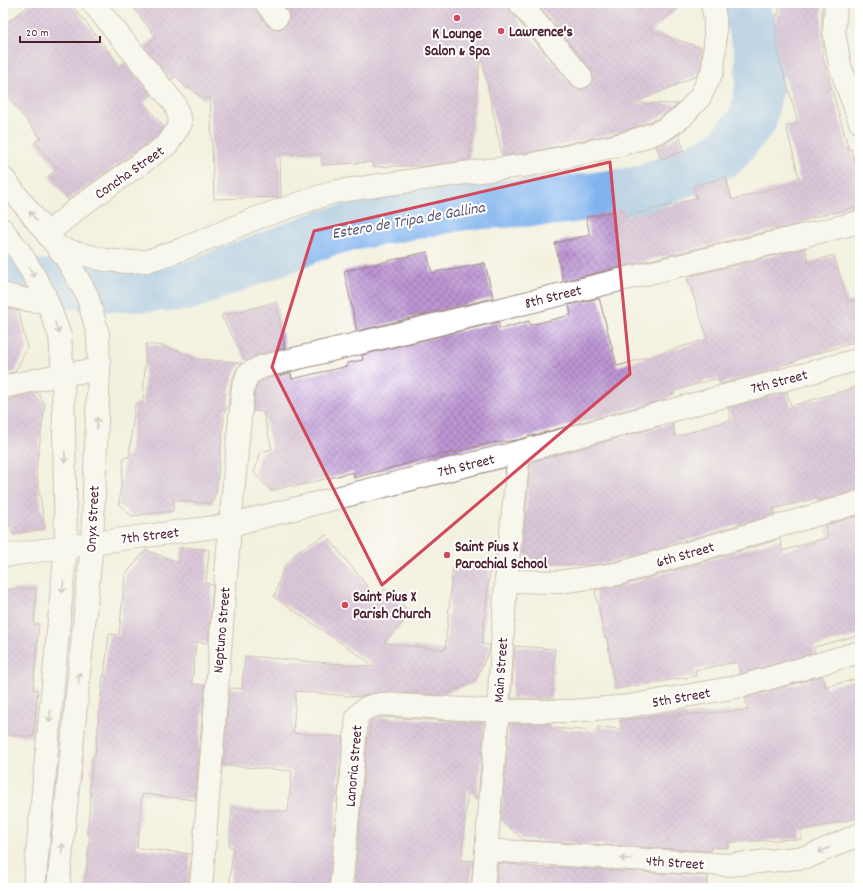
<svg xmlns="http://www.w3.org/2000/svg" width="863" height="891" font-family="Dekko,sans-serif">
	<defs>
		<pattern id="building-cross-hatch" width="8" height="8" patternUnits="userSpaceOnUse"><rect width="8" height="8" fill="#bc95d3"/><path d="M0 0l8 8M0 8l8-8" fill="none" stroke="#9b79ab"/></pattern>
	</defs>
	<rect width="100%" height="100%" fill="#fff"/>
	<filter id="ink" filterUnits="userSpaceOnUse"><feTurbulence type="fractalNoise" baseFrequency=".025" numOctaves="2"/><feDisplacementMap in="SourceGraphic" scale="8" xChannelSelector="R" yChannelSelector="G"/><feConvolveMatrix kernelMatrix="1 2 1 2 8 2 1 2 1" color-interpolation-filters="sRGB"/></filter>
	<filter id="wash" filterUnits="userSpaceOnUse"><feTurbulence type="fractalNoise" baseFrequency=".012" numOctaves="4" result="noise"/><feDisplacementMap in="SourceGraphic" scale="16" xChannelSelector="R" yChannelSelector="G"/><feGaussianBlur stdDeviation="0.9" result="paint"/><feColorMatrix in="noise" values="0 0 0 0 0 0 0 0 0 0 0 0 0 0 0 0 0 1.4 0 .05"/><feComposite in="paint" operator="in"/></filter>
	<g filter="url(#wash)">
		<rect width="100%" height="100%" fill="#f3f0de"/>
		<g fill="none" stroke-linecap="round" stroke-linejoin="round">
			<polyline stroke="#80b3ed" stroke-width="48" points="3,281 119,288 186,287 326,233 360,225 465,206 558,201 640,190 681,174 725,153 753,119 759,87 759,50 744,3"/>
		</g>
		<g id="blocks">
			<g fill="url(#building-cross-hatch)">
				<polygon points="32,3 72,3 72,5 120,66 125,62 152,95 143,102 164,127 159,135 68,200 49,176 57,169 35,142 41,138 3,91 3,26"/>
				<polygon points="130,3 254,3 256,11 267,25 272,28 278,29 284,27 289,21 289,15 287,9 282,3 508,3 508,5 510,11 571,85 577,89 583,89 589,87 593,82 593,75 591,69 536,3 684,3 651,31 702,48 701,67 696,76 635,103 677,104 674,108 657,119 635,127 616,133 527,153 502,156 481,53 469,160 424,166 394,166 374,167 373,162 322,165 321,154 280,153 281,197 214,199 210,96 204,100 189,87 187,89 176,76 171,80 144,47 156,37"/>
				<polygon points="779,3 822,3 822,30 823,41 823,58 849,150 851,149 860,184 860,206 807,219 807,220 797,223 798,224 563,281 555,243 590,235 586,217 623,209 625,217 697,198 693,186 726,177 732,200 800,181 786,126 798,123 782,67 781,67 776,40 776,14 779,14"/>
				<polygon points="679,134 684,151 661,159 656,146 668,142"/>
				<polygon points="805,248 809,263 834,255 848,302 860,298 860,341 797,359 797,361 779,366 779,368 720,384 718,378 673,391 674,394 665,397 666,399 517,440 495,443 495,442 442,455 442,454 354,478 353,472 293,487 292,485 271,491 254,473 261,452 272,449 263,412 253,411 255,390 258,383 266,379 291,373 292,379 348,366 347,363 363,360 362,355 498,322 500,329 529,321 530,325 571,315 569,305 599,298 617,366 618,366 708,339 687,277"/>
				<polygon points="427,252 432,273 445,270 446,271 485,263 493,298 357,331 344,271"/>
				<polygon points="276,302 285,348 258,355 246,361 221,316"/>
				<polygon points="3,307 19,311 27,348 15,372 3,374"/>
				<polygon points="146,344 164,346 200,359 242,363 236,370 231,383 228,408 225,408 216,492 212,504 174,500 173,511 132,516 119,505 124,457 129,457 135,403 143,404"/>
				<polygon points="860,386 860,488 850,491 850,492 818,501 817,498 773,509 775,514 614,562 590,565 531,563 531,556 524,555 525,519 531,462 672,423 675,437 731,420 728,408 787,392 791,406"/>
				<polygon points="37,392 45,404 36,470 45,529 12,534 10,525 3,526 3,402 26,395"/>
				<polygon points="857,516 860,525 860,635 814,647 815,652 740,674 737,662 695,670 696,676 615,689 607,638 605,638 595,590 621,586 780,539 783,551 828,537 825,525"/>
				<polygon points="326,535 376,597 385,589 412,613 384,643 445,650 453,564 490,568 482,644 490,645 489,652 474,683 440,695 382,692 370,693 360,697 296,691 293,733 343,737 329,888 229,888 233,847 229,846 232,808 288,812 292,771 223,765 230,688 242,689 245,656 376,667 274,597 284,567 291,559 299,550"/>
				<polygon points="181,547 209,550 206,583 213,585 208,643 196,642 192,684 205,685 195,800 142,794 137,848 191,854 188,888 85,888 90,834 87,834 91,792 89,792 93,756 95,756 103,676 104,677 109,634 119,635 125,575 146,550 179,563"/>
				<polygon points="36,588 34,624 39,624 33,689 38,690 33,737 3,734 3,590"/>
				<polygon points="515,646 555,649 552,698 511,698"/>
				<polygon points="822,676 825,687 860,678 860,818 801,830 801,839 728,842 728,848 711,847 710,851 523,840 501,820 509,724 551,724 550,728 597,731 598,727 622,729 620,720 748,710 745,698"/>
				<polygon points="382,717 484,723 478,799 468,789 461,860 473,861 471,888 354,888 367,739 369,739 371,720"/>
				<polygon points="498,863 555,869 552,867 708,876 707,888 496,888"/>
			</g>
		</g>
	</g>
	<g filter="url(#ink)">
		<use href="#blocks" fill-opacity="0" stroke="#9e8884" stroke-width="1"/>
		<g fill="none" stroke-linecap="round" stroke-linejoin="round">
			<defs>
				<g id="minor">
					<polyline points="266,3 277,17"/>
					<polyline points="520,3 581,77"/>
					<polyline points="836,3 834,31 840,66 860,122"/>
					<polyline points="47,234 79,207 168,144 181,123 175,104 93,3"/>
					<polyline points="59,248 105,260 127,262 147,261 180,250 257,218 333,192 464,173 529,165 619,145 639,139 663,130 682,117 700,97 713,70 715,44 715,19 712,3"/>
					<path d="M3,294C18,298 32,302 47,301"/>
					<polyline points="3,387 63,374 99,370"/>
					<polyline points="3,556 92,543 230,525 519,452 860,359"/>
					<polyline points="506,581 559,582 617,574 860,502"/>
					<polyline points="486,850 729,865 808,857 860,834"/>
					<polyline points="201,888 230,525 243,387 248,374 261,367 860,222"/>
					<path d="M341,888L357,717C364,707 370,706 381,704L498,711H572L629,706L742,686L860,652"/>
					<polyline points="483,888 498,711 506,581 519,452"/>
				</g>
				<g id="major">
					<polyline points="3,178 66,258 87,295 98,334 99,370 92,543 58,888"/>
					<polyline points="3,230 20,252 43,291 47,301 60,336 63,374 66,546 34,888"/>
				</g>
			</defs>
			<use href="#minor" stroke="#9e8884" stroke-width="24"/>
			<use href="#major" stroke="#9e8884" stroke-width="24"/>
			<use href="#minor" stroke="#fff" stroke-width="22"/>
			<use href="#major" stroke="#fff" stroke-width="22"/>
		</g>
		<defs><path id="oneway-shaft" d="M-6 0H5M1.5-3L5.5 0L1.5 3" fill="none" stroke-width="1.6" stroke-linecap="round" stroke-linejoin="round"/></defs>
		<g stroke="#ae9aa0">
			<use href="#oneway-shaft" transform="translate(33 216) rotate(-128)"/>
			<use href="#oneway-shaft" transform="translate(32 272) rotate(61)"/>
			<use href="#oneway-shaft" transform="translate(57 328) rotate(70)"/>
			<use href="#oneway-shaft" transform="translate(97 423) rotate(-88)"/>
			<use href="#oneway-shaft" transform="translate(65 457) rotate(89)"/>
			<use href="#oneway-shaft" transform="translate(63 587) rotate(95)"/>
			<use href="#oneway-shaft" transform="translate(79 678) rotate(-84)"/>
			<use href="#oneway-shaft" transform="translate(50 716) rotate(95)"/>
			<use href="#oneway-shaft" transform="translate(62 849) rotate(-84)"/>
			<use href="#oneway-shaft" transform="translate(824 850) rotate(157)"/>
			<use href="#oneway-shaft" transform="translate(626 859) rotate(-176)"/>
		</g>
	</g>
	<path d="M0 0H863V891H0ZM610,162L630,374L382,585L272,367L314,231Z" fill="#f3f0de" fill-opacity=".55" fill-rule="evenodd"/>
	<path fill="none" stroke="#d1495b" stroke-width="3" stroke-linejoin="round" d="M610,162L630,374L382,585L272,367L314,231Z"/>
	<g fill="#d1495b" stroke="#fff" stroke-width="1.5">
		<circle cx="457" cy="18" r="4"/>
		<circle cx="501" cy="31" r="4"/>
		<circle cx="447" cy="555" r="4"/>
		<circle cx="345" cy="605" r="4"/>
	</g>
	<g text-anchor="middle" stroke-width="4" stroke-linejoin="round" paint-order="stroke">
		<g font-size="15" font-weight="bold" fill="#4a1f2b" stroke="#fff" text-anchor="start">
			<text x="509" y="36">Lawrence's</text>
			<text x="457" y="38" text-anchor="middle">K Lounge<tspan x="457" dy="17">Salon &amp; Spa</tspan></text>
			<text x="455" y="551">Saint Pius X<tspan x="455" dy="17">Parochial School</tspan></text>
			<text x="353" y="601">Saint Pius X<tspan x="353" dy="17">Parish Church</tspan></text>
		</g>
		<g font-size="15" fill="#4a1f2b" stroke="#fff">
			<text transform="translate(129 172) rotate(-35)" y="5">Concha Street</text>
			<text transform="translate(553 296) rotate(-14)" y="5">8th Street</text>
			<text transform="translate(779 381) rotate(-15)" y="5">7th Street</text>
			<text transform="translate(466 465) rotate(-14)" y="5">7th Street</text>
			<text transform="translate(92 519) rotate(-87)" y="5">Onyx Street</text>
			<text transform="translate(150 535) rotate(-7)" y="5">7th Street</text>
			<text transform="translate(685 554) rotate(-16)" y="5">6th Street</text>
			<text transform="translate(221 630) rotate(-85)" y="5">Neptuno Street</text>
			<text transform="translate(500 670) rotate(-86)" y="5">Main Street</text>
			<text transform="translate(681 697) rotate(-10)" y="5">5th Street</text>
			<text transform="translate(353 766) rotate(-85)" y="5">Lanoria Street</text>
			<text transform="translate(675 862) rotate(4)" y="5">4th Street</text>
		</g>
		<g font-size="16" font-style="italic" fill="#5d536f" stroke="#fff">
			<text transform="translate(408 219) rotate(-10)" y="6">Estero de Tripa de Gallina</text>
		</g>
	</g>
	<rect width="863" height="891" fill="none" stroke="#fff" stroke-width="16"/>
	<path d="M20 36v6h80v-6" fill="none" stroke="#4a1f2b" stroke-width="2"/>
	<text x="26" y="36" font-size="12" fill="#4a1f2b" stroke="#ffffff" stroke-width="3" paint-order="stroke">20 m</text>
</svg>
